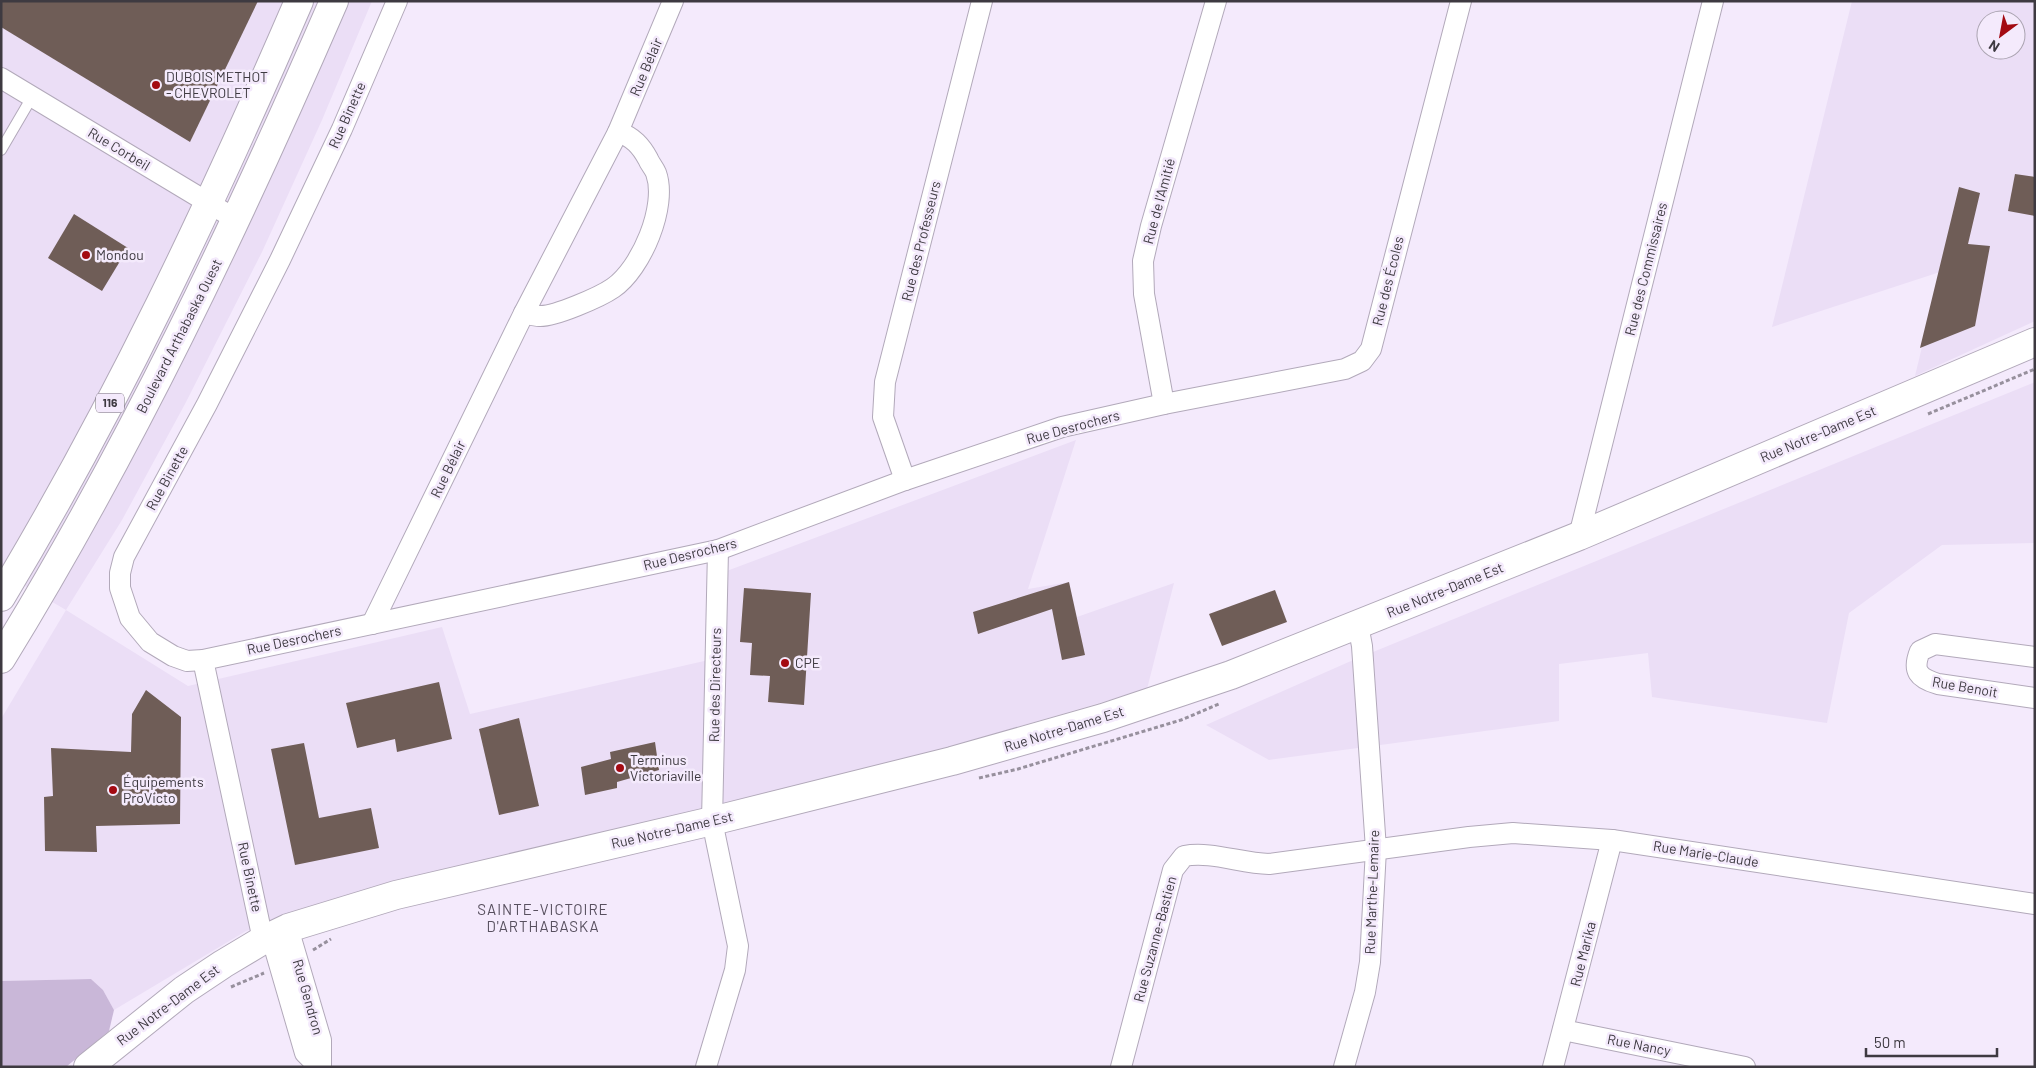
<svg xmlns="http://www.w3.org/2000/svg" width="2036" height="1068" font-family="Barlow,sans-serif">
	<rect width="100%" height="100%" fill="#f4eafc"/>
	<g fill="#ebdef6" fill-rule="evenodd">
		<polygon points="1,1 372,1 322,120 262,252 185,404 122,520 66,610 188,686 442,627 470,714 722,657 724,572 1076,440 1028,589 1069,582 1077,617 1174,583 1147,689 821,785 329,902 246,931 114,1010 103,990 91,979 1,981 1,719 66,610 1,572"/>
		<path d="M1852,1H2035V321L1915,376L1940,272L1772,327ZM1986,20H2016V50H1986Z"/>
		<polygon points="2035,382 2035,543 1942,545 1849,613 1827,723 1652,697 1648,653 1559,664 1559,721 1269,760 1206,725 1351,661"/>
	</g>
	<polygon fill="#c9b7d8" points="91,979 103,990 114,1010 109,1031 66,1067 1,1067 1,981"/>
	<g fill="#6f5d57">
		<polygon points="1,1 258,1 190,142 1,27"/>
		<polygon points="2015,174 2035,177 2035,216 2008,211"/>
		<polygon points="1959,187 1980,193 1968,244 1990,246 1975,326 1920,348"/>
		<polygon points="74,214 128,248 102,291 48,258"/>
		<polygon points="1069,582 1085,655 1062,660 1052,609 978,634 973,612"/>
		<polygon points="744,588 811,593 804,705 768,702 770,676 750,675 752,643 740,642"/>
		<polygon points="1275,590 1287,622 1222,646 1209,614"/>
		<polygon points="439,682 452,739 397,752 395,739 357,748 346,703"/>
		<polygon points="146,690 181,717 180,824 96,826 97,852 45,851 44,797 53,796 51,748 131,752 132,714"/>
		<polygon points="519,718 539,806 499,815 479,729"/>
		<polygon points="655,742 659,770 617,782 617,788 585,795 581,767 611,759 610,752"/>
		<polygon points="304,743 319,818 371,808 379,848 295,865 271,749"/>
	</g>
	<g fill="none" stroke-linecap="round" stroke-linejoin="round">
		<defs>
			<polyline id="lane" points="1,150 32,97"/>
			<g id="street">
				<polyline points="397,1 342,129 280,260 207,404 124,557 120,573 120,588 130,618 150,642 173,656 187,661 203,660 718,550 905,480 1062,427 1164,404 1345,369 1362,361 1371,349 1461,1"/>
				<polyline points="1,78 237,220"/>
				<path d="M524,313C529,314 534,316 539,316C554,317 600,297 613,288C641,269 668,206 656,173C654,168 650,164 648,159C641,146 633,137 618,132"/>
				<polyline points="1164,404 1144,294 1143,261 1151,226 1216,1"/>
				<polyline points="905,480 883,417 885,382 982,1"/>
				<polyline points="1579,536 1713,1"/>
				<polyline points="372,624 524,313 618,132 673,1"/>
				<path d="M2035,657L1935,644L1920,651C1912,671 1918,678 1938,684L2035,698"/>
				<polyline points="203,660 263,940"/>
				<polyline points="288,928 321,1040 321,1067"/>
				<polyline points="271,936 305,1053 319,1067"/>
				<polyline points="1563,1030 1745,1067"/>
				<polyline points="706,1067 735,970 738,946 712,821 718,550"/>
				<path d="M1121,1067L1173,870L1184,856C1211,851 1240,863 1269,864L1469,837L1513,833L1612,840L2035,904"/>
				<polyline points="1344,1067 1365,992 1370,962 1376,849 1362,646 1358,625"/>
				<polyline points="1553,1067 1612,840"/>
			</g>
			<polyline id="secondary" points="88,1067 184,990 223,964 263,940 288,928 396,895 712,821 952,761 1103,718 1231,675 1579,536 2035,342"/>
			<g id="primary">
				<path d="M1,597C116,406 211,205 299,1"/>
				<path d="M1,659C130,449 236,227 334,1"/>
			</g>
		</defs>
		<use href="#lane" stroke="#b2a9ba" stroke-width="12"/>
		<use href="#street" stroke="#b2a9ba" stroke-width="22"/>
		<use href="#secondary" stroke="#b2a9ba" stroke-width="30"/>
		<use href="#primary" stroke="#b2a9ba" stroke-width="30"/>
		<g stroke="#97909d" stroke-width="3" stroke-dasharray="4 2.5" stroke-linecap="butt">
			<polyline points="1928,414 2035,369"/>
			<polyline points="979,778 1018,769 1181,720 1219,704"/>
			<polyline points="313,950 331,939"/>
			<polyline points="231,987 264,973"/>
		</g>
		<use href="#lane" stroke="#fff" stroke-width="10"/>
		<use href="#street" stroke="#fff" stroke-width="20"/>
		<use href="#secondary" stroke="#fff" stroke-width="28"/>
		<use href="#primary" stroke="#fff" stroke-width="28"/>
	</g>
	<g fill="#a30a12" stroke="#f4eafc" stroke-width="2">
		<circle cx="156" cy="85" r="5"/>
		<circle cx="86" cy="255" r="5"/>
		<circle cx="785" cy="663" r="5"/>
		<circle cx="620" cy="768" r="5"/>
		<circle cx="113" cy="790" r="5"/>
	</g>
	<g text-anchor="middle" stroke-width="5" stroke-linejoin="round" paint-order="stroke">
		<rect fill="#f4eafc" stroke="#756f79" stroke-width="1" x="96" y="393.5" width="28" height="19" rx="4"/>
		<g font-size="12" font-weight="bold" fill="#3e3a41">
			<text x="110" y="407">116</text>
		</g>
		<g font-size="14" fill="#3e3a41" stroke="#f4eafc">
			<text transform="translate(646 67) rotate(-67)" y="5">Rue Bélair</text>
			<text transform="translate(347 115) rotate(-66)" y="5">Rue Binette</text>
			<text transform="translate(119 149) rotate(31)" y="5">Rue Corbeil</text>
			<text transform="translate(1159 201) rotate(-75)" y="5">Rue de l'Amitié</text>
			<text transform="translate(921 241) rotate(-76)" y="5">Rue des Professeurs</text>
			<text transform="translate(1646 269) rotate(-76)" y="5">Rue des Commissaires</text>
			<text transform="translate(1388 281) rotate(-76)" y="5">Rue des Écoles</text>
			<text transform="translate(179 336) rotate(-63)" y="5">Boulevard Arthabaska Ouest</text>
			<text transform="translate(1073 427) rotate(-15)" y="5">Rue Desrochers</text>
			<text transform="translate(1818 434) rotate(-23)" y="5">Rue Notre-Dame Est</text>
			<text transform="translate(448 469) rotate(-64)" y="5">Rue Bélair</text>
			<text transform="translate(167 478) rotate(-61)" y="5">Rue Binette</text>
			<text transform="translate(690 554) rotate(-14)" y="5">Rue Desrochers</text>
			<text transform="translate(1445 590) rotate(-22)" y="5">Rue Notre-Dame Est</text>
			<text transform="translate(294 640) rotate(-12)" y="5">Rue Desrochers</text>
			<text transform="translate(715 685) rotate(-89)" y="5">Rue des Directeurs</text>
			<text transform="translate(1965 687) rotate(10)" y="5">Rue Benoit</text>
			<text transform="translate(1064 729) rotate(-17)" y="5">Rue Notre-Dame Est</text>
			<text transform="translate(672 830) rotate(-13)" y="5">Rue Notre-Dame Est</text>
			<text transform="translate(1706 854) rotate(9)" y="5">Rue Marie-Claude</text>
			<text transform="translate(250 877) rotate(78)" y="5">Rue Binette</text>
			<text transform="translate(1372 892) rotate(-88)" y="5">Rue Marthe-Lemaire</text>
			<text transform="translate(1155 939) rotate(-75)" y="5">Rue Suzanne-Bastien</text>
			<text transform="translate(1583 954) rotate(-76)" y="5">Rue Marika</text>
			<text transform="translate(308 997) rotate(74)" y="5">Rue Gendron</text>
			<text transform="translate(168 1005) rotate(-37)" y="5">Rue Notre-Dame Est</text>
			<text transform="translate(1639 1045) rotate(11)" y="5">Rue Nancy</text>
		</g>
		<g font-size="14" fill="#3e3a41" stroke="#f4eafc" text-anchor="start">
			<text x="166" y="82">DUBOIS METHOT<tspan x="166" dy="16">- CHEVROLET</tspan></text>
			<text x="96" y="260">Mondou</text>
			<text x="795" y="668">CPE</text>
			<text x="630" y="765">Terminus<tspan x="630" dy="16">Victoriaville</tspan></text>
			<text x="123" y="787">Équipements<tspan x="123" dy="16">ProVicto</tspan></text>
		</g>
		<g font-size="15" letter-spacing="1" fill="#58505f" stroke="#f4eafc">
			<text x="543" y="915">SAINTE-VICTOIRE<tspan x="543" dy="17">D'ARTHABASKA</tspan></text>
		</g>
	</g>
	<rect width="2036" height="1068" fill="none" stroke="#3e3a41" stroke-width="5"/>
	<g transform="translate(2001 35) rotate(212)"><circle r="24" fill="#f4eafc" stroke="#aba4b1"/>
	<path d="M0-4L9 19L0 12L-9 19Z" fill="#a30a12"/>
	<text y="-8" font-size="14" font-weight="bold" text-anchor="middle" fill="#3e3a41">N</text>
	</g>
	<path d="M1866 1048v8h131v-8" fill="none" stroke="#3e3a41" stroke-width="2.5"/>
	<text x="1874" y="1048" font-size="15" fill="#3e3a41" stroke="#f4eafc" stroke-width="4" paint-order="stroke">50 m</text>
</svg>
